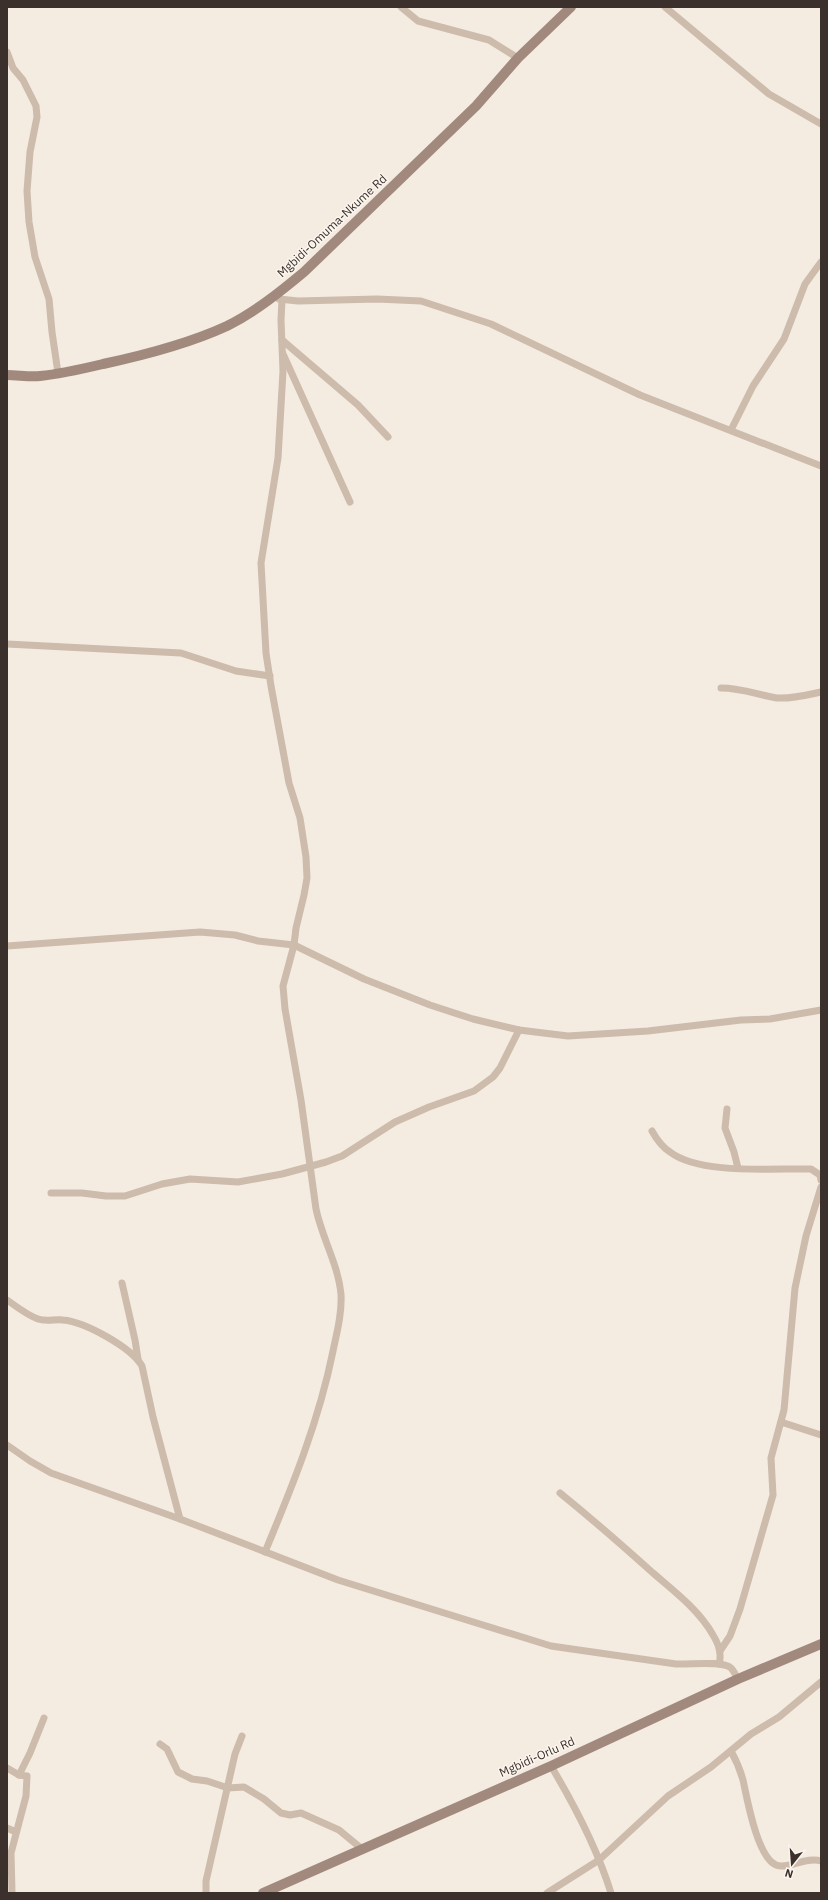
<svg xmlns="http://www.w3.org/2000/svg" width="828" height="1900" font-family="'IBM Plex Sans',sans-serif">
	<rect width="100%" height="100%" fill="#f4ebe1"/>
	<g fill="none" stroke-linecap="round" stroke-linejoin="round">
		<g stroke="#cdbbac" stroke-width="7">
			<polyline points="401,7 418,21 489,40 518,58"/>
			<polyline points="665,7 769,94 821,124"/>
			<polyline points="7,52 13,68 23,80 36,106 37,117 30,152 27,191 29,222 35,257 49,299 52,332 58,373"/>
			<polyline points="279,299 298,301 377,299 421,301 491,324 640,395 821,466"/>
			<polyline points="282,340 358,405 388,437"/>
			<polyline points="283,354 350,502"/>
			<polyline points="731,430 753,386 784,339 805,284 821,262"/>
			<polyline points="7,644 181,653 236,671 270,676"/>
			<path d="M721,688C742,688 758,695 777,698C792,699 807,695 821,692"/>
			<polyline points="7,946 200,932 235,935 258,941 294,945 364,979 430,1005 473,1019 519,1030 568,1036 648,1031 741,1020 770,1019 821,1010"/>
			<polyline points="727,1109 725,1128 734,1152 738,1168"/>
			<path d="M652,1131C657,1140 662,1147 670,1152C700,1175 774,1168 811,1169L820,1175L821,1180"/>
			<polyline points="51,1193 82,1193 106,1196 125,1196 162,1184 190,1179 238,1182 282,1174 326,1162 342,1156 395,1122 429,1107 474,1091 493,1077 500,1068 519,1030"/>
			<polyline points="122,1283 135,1340 138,1359"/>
			<path d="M7,1300C17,1307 27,1315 38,1319C46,1322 55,1319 63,1320C85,1322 131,1347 142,1366L153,1417L180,1519"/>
			<polyline points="781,1422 821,1435"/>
			<path d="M7,1445L30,1461L51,1473L180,1519L338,1580L551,1646L676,1664C689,1665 722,1660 731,1668C734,1671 736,1676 738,1679"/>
			<path d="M560,1493C592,1519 623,1546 653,1573C674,1591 699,1610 713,1635C718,1643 722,1654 719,1664"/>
			<path d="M265,1552C292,1487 319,1421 333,1351C337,1332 342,1313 341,1294C338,1264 322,1238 316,1209L301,1100L285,1009L283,986L294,945L296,928L304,895L307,878L306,857L300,818L289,783L271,686L266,653L261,563L278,458L283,371L281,320L282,300"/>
			<polyline points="720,1651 730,1636 740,1609 773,1495 771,1458 784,1410 795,1288 806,1236 821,1187"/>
			<polyline points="160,1744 167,1749 178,1772 192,1779 207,1781 228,1788 244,1787 264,1799 281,1813 290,1815 301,1813 339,1830 362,1849"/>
			<path d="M731,1751C736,1760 740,1769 743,1780C747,1798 757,1857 776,1865C788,1870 806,1856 821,1861"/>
			<path d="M551,1766C575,1806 597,1848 611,1893"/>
			<polyline points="7,1768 19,1775"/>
			<polyline points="7,1828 16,1832"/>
			<polyline points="12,1893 11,1853 26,1796 27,1776 19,1775 30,1753 44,1718"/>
			<polyline points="206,1893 206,1881 235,1754 242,1736"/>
			<polyline points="547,1893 599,1860 668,1796 711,1767 751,1734 779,1717 821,1682"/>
		</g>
		<g stroke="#a18a7d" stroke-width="10">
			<path d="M7,375C18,375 29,377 40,376C61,374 82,369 103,364C145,355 188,344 227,326C255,312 280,292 304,272L476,106L518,58L571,7"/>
			<polyline points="263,1893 551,1766 738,1679 821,1644"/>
		</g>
	</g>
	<g text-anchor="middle" stroke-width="3" stroke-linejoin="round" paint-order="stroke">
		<g font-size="12" fill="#3b302b" stroke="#fbf5ee">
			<text transform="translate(332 226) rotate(-43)" y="4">Mgbidi-Omuma-Nkume Rd</text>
			<text transform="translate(537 1757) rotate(-24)" y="4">Mgbidi-Orlu Rd</text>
		</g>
	</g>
	<rect width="828" height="1900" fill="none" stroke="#3b302b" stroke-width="16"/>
	<g transform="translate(792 1864) rotate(197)" stroke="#fbf5ee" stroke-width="3" paint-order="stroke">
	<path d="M0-3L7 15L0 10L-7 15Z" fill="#3b302b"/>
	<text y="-6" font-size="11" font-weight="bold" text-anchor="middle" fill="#3b302b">N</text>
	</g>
</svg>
